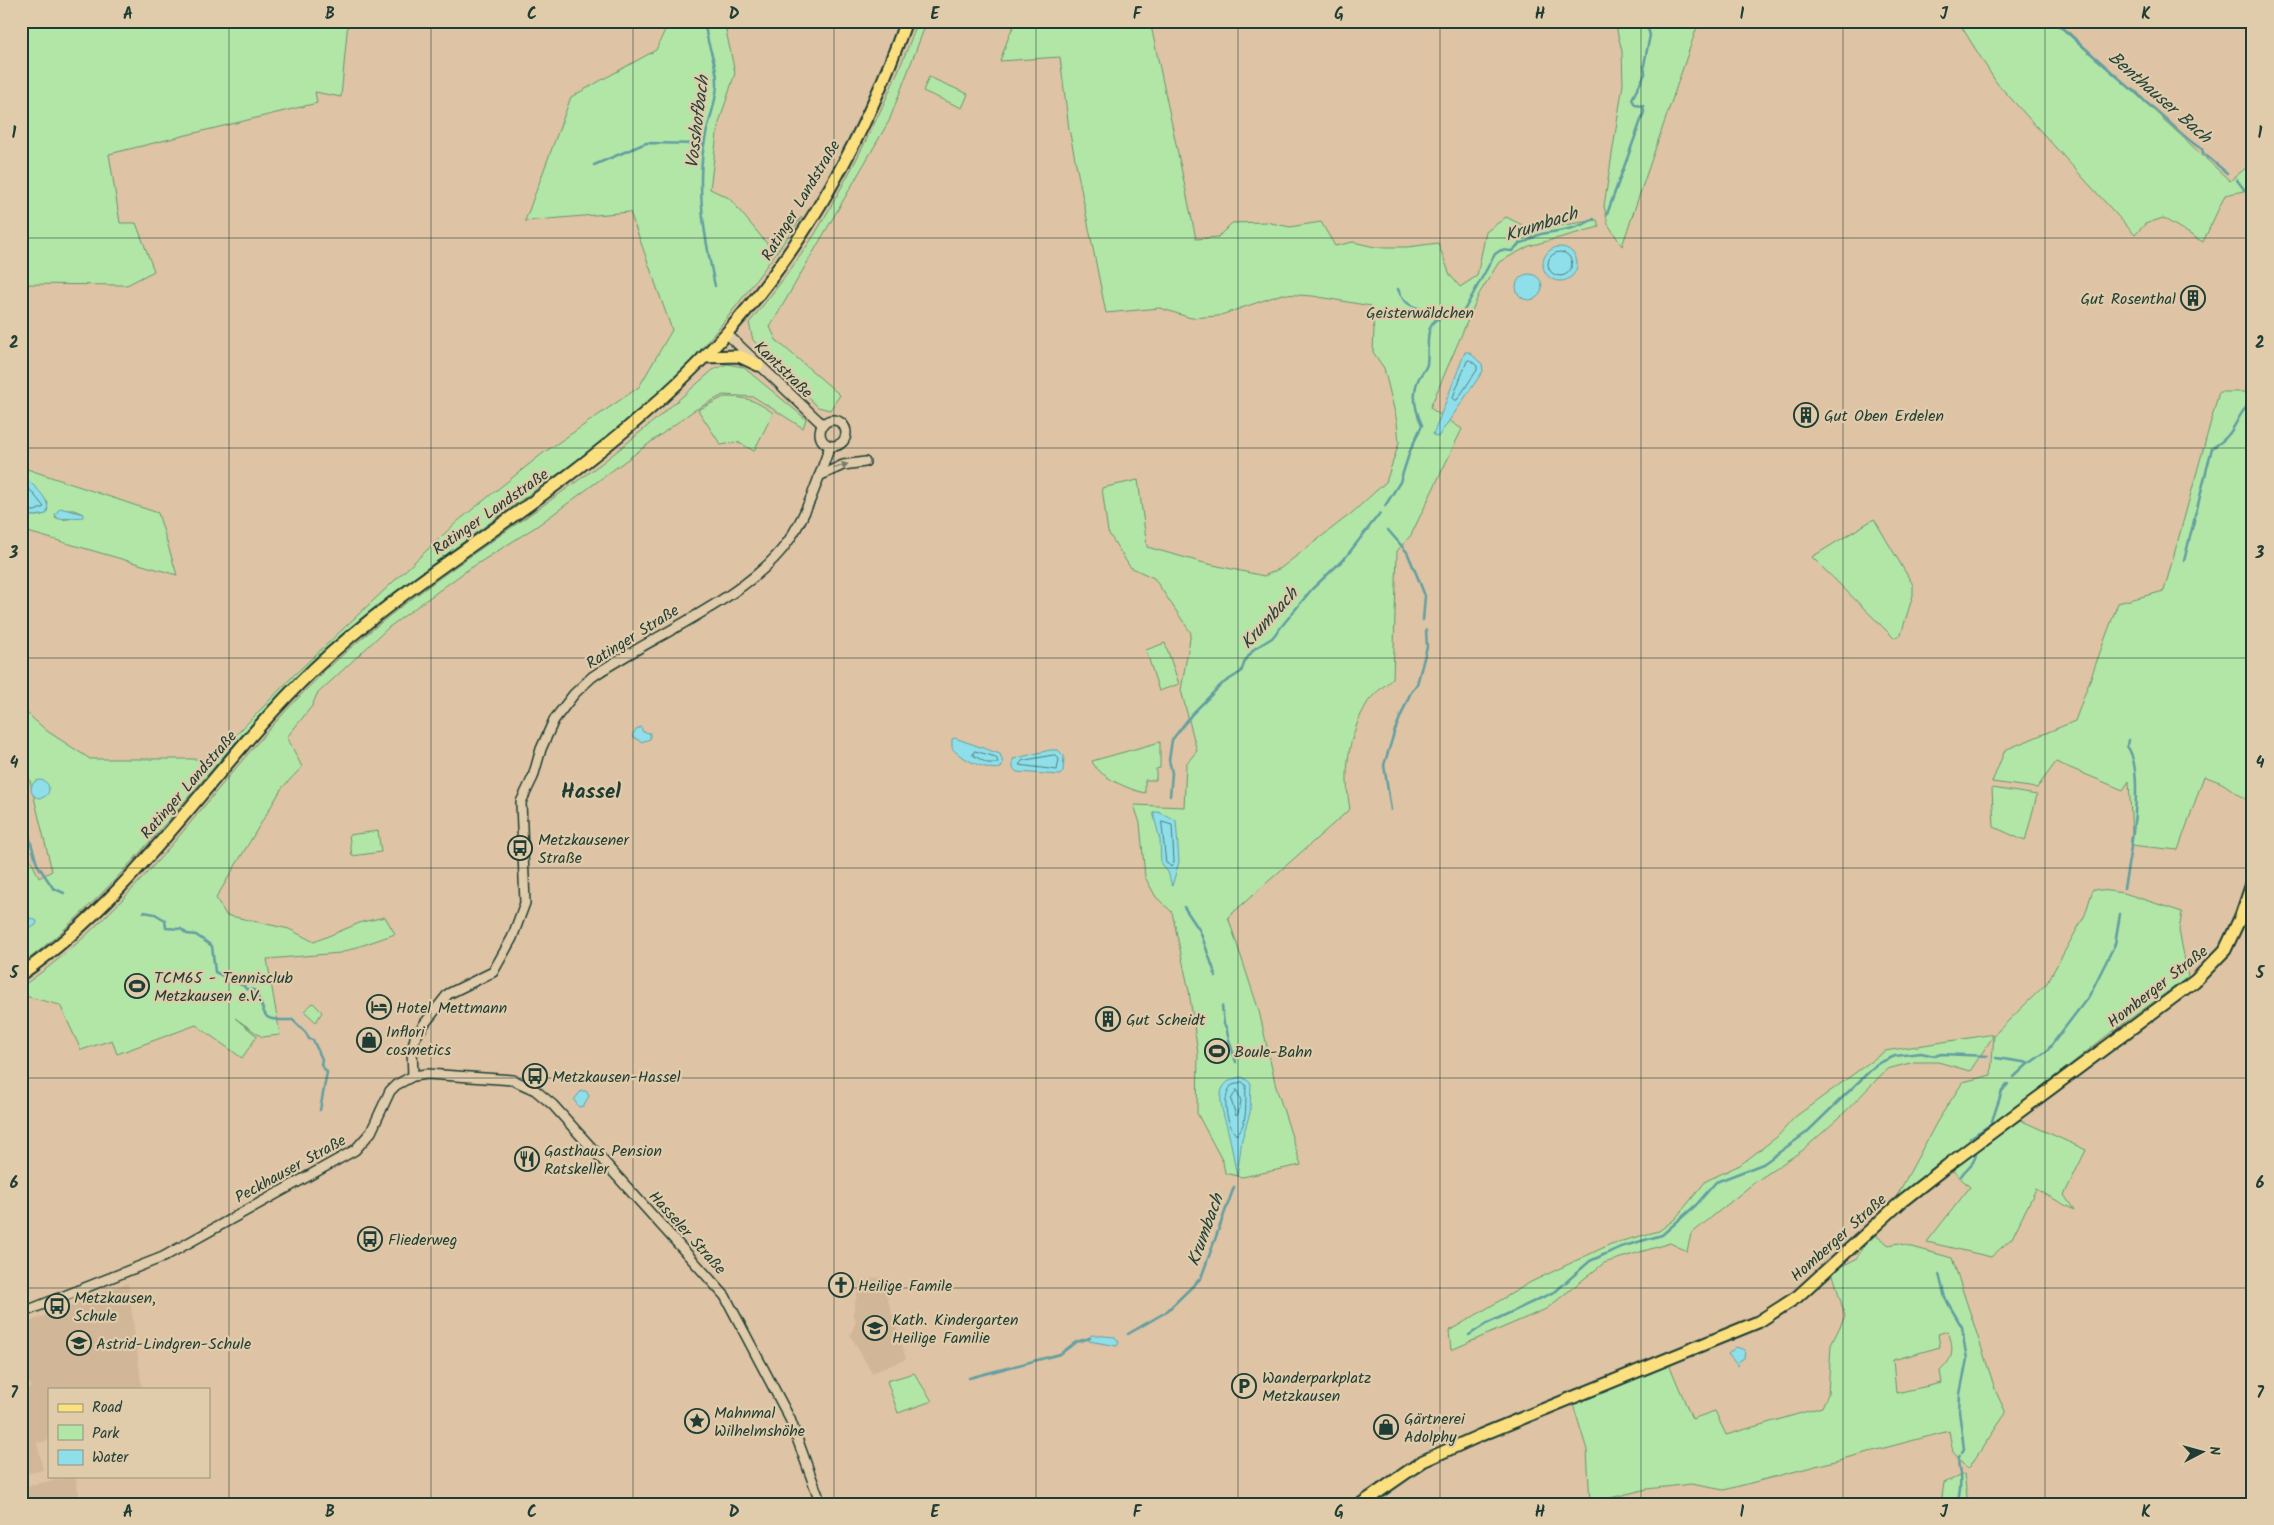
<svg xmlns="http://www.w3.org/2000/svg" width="2274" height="1525" font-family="Kalam,sans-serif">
	<rect width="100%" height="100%" fill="#dec4a4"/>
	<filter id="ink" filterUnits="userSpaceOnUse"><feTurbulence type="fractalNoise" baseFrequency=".02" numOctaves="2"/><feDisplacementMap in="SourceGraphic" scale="10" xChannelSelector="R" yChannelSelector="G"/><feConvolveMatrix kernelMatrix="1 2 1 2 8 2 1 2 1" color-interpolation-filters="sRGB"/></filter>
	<g filter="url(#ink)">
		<g fill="#d2b698">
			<polygon points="881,1277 906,1359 872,1373 850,1335 856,1321 853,1313 860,1281"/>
			<polygon points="128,1283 142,1389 49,1389 49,1440 37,1443 43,1470 21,1475 21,1391 31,1387 21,1360 21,1325"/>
			<polygon points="75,1476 81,1504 21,1504 21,1487"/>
		</g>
		<g fill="#b2e6a7" stroke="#68926e" fill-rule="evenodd">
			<polygon points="21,21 348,21 341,97 315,92 317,103 109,154 120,223 136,223 154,271 127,285 21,284"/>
			<path d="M669,21H724L735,73L718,126L710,189L729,198L769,246L802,217C753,284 704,355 641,410C600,445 555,476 510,508C441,558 372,609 309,667C207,761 133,881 21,965V838L39,878L52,871L21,744V708L47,731L90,759H213L293,676L458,521L542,454L639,387L672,330L630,212L525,221L571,97L656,50Z"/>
			<path d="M918,21H927L889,121L770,327L776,340L840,395L830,410L818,407L753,340L749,323C772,294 795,265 815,234C855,166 891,95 918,21Z"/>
			<path d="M1017,21H1150L1196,239L1218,237L1232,223L1266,222L1290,227L1321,222L1335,246L1353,242L1375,247H1408L1438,243L1450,275L1460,287L1477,276L1486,232L1506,217L1532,230L1597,220L1599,227L1529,246L1499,262L1479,294L1430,408L1462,429L1411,535L1397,551L1393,678C1385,686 1371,695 1366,705C1348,737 1343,773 1350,809L1228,917L1259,1011L1276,1087L1301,1165L1242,1177L1225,1173L1223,1162L1197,1113L1198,1053L1189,991L1172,912L1156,897L1145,877L1140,823L1134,805L1184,807L1186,764L1197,751L1181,690L1191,633L1154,578L1130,567L1108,532L1102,488L1138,480L1147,547L1204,563L1264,576L1281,568L1353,512L1386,482L1399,443L1397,421L1384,368L1373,352L1374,329L1371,306L1313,296L1282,294L1218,316L1191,318L1160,308L1106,313L1069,129L1060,57L1000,61L1010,33Z"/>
			<polygon points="1619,21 1699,21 1622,246 1608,224 1604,206 1623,84 1622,51 1617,31"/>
			<polygon points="1958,21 2057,21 2230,181 2253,162 2253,342 2248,298 2248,190 2225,195 2203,242 2163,218 2145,224 2135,235 1996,82"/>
			<polygon points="929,77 968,94 962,108 923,91"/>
			<path d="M727,364L743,367L806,419L803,428L754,397L723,395L693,411L537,526L466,571L389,627L317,694L312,706L287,737L302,767L282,788L216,898L226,915L289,929L314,942L362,922L385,917L395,934L340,953L267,959L280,1035L262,1037L235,1018L257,1036L242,1058L196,1025L117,1054L112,1040L81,1050L60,1005L25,996L21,1000V987C144,904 219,772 325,671C408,593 506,534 598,466C637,436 675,403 713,370Z"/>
			<polygon points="2219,392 2253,392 2253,804 2222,783 2204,776 2178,850 2130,845 2132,833 2129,781 2123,790 2056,762 2037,788 1992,782 2005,750 2075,721 2118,603 2164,591"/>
			<path d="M724,397C747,397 755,400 773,413L754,451L738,442L721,445L698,410Z"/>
			<path d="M21,467L158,513L177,575L21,530V515L36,516L46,514L48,503L35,487L21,476ZM59,510H74L83,514C74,518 64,522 55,517Z"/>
			<polygon points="1874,519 1913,585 1913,595 1901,634 1894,638 1812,557"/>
			<polygon points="1165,643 1179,684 1159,691 1146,650"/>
			<path d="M1160,742V768L1156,769V780H1145V793C1130,790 1097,776 1092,761Z"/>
			<polygon points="1992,788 2037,795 2025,841 1994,827"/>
			<polygon points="378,831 381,852 352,856 349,835"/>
			<polygon points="2093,889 2124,893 2182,912 2179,930 2188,977 2105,1037 1891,1207 1938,1120 1963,1082 1991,1075 1994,1035 1970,1071 1938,1062 1914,1062 1887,1069 1840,1117 1803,1150 1755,1182 1691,1234 1687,1251 1670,1243 1604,1263 1546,1309 1451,1350 1449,1331 1531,1282 1611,1244 1659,1231 1675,1219 1706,1181 1740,1165 1777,1137 1795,1117 1885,1051 1995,1034 2047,983 2085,915"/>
			<polygon points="313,1003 322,1012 316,1022 304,1011"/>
			<polygon points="2020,1120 2086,1150 2064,1195 2074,1210 2036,1189 2012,1238 1991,1257 1927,1242 1970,1187 1950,1168"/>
			<path d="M1872,1233L1889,1245L1898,1243L1952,1258L1996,1392L2006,1413L1968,1469L1953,1452L1949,1431L1724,1490L1691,1484L1647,1489L1590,1503L1587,1450L1573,1404L1669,1364L1692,1419L1715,1411L1726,1435L1822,1407L1828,1394L1831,1345L1845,1316L1832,1271L1856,1259ZM1948,1331C1954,1349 1954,1358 1940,1371L1942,1383L1896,1393L1893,1360L1940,1347L1938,1334Z"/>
			<polygon points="914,1373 932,1401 898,1413 887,1381"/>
			<polygon points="1964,1474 1968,1504 1941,1504 1944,1483"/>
		</g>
		<g fill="#8fdfea" stroke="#629ea1">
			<circle cx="1560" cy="264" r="17"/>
			<circle cx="1529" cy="287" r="13"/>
			<polygon points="1465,352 1469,352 1482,364 1483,371 1438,437 1433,435"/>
			<path d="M21,476C32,483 54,501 46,514L36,516L21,515Z"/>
			<polygon points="60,508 83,514 83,517 59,519 55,515"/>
			<polygon points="641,727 643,732 650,733 650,739 641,742 632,736 636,729"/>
			<path d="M955,738L1000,754L1003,763L1001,768C989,772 959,758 952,748V739Z"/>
			<polygon points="1050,750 1058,750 1064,756 1063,771 1060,775 1017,772 1013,768 1013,759"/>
			<circle cx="40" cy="789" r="9"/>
			<polygon points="1153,812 1158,812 1176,820 1179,862 1172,886 1168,872 1161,864 1160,840"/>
			<polygon points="31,918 37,921 36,925 23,933 21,925"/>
			<path d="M1242,1077L1251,1083L1250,1113L1242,1139L1237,1177C1234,1161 1232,1146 1228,1131C1223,1111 1209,1081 1242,1077Z"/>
			<polygon points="581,1091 586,1091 589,1096 583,1106 579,1107 574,1100"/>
			<polygon points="1092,1335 1115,1337 1119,1342 1117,1346 1089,1341 1088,1338"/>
			<polygon points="1736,1347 1745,1350 1744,1358 1739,1361 1738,1366 1728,1354"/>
		</g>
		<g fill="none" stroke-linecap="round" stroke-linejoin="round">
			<g stroke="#4c7e7d" stroke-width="1">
				<circle cx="1560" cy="264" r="12"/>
				<polygon points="1470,360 1477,366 1477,370 1457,400 1454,400 1453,397 1467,361"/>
				<polyline points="21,482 31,491 44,507 35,511 21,511"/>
				<polygon points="975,751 996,757 998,763 987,763 973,755"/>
				<polygon points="1055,755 1059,759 1057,770 1019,765 1022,761"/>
				<polygon points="1162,822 1172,825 1174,862 1171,867 1166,862"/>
				<path d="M1242,1082L1246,1085C1245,1100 1249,1124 1236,1135C1227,1124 1221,1099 1231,1086Z"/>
				<polygon points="1237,1090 1241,1101 1238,1114 1236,1116 1231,1100"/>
			</g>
			<g stroke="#629ea1" stroke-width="2.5">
				<path d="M705,21C705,45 718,61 717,85C716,105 707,124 704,145C696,192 705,239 715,286"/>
				<path d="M2054,21L2130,88C2138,91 2141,99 2148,104C2164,115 2186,141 2202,149L2203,153L2227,173"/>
				<polyline points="594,165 646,143 704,144"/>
				<polyline points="2237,180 2253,201"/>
				<polyline points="1607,214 1644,112 1643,106 1635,105 1632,99 1645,74 1644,65 1650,35 1648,29 1652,21"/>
				<path d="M1398,289C1407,313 1423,304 1438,319"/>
				<polyline points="2253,337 2253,344"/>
				<path d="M1385,506L1400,482L1410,451L1422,425C1415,410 1411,394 1419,378C1421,373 1426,370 1427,364C1430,339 1420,311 1461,316L1495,254L1501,250L1512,251L1520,243C1528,243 1533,236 1541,234C1562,230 1575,230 1594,219"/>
				<polyline points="1388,530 1407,552 1418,578 1425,596 1423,620"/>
				<path d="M2184,561L2212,448C2238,434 2234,415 2253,401"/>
				<polyline points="1170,796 1172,773 1169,760 1172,740 1192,714 1222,684 1241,672 1245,661 1254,649 1272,638 1312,589 1345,558 1380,513"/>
				<polyline points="21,808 37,864 53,888 64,893"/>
				<polyline points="1391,810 1384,765 1395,730 1410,694 1417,684 1427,647 1426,630"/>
				<path d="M2124,888C2130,856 2146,771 2127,746L2128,740"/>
				<polyline points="1184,907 1200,931 1216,976"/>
				<path d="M144,912L155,914L165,920L166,928L181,929L187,934L196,935L212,946L215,972L244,986L246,989L254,990C270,1016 256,1021 293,1020L306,1033L309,1039L313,1040L322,1059L321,1065L327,1072L320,1110"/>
				<path d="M1222,1006L1224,1024L1227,1029C1226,1033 1234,1055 1236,1062"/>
				<polyline points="1996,1058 2030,1063 2047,1051 2089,996 2115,944 2120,914"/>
				<polyline points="2014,1077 2029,1063"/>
				<polyline points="1970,1138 1991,1124 2002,1091 2008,1084"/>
				<path d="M1961,1176C1967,1166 1976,1165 1976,1151"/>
				<polyline points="1939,1274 1945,1298 1962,1327 1964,1340"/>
				<polyline points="1128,1334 1166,1312 1201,1278 1234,1187"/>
				<polyline points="1469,1335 1486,1324 1556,1291 1590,1261 1621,1247 1662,1235 1696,1205 1716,1182 1763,1164 1806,1133 1877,1064 1895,1056 1921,1053 1935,1056 1941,1054 1988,1056"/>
				<polyline points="969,1378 1060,1354 1076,1342 1090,1338"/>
				<polyline points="1962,1452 1964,1449 1959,1411 1960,1394 1967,1359 1964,1342"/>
				<path d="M1957,1504C1960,1494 1961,1485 1960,1475C1960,1467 1956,1462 1960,1455"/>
			</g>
			<defs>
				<g id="minor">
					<polyline points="726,333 823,425"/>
					<circle cx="833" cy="433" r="13"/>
					<polyline points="819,476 843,465 865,462"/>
					<path d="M413,1076L412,1050L415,1038L425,1023L448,994L493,972L512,938L525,903L521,802L533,777L541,749L554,720L574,694L592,677C649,637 751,597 789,540C808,512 819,477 830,446"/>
					<polyline points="21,1313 163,1257 355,1150 371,1132 390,1091 396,1085 413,1076 427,1074 513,1080 535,1090 553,1105 725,1296 790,1419 821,1504"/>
				</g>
				<g id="major">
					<polyline points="704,357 739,356 758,365"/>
					<path d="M21,974C138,893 213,766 314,669C398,589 498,532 588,460C637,422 683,381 725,335C805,245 866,135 906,21"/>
					<polyline points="1361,1504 1423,1461 1481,1435 1758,1322 1797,1297 1902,1201 1948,1165 2195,981 2225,950 2241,916 2253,881"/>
				</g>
			</defs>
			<use href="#minor" stroke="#1f3d34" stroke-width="12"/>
			<use href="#major" stroke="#1f3d34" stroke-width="15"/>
			<use href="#minor" stroke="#e0cbaa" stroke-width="9"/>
			<use href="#major" stroke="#fce080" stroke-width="11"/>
		</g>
		<defs><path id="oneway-solid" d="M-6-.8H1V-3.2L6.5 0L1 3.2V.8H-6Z" transform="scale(1.25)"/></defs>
		<use fill="#767d69" href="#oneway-solid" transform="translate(841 466) rotate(-16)"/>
	</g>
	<path fill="none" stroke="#1f3d34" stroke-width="1" stroke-opacity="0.55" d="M229,21V1504M431,21V1504M633,21V1504M834,21V1504M1036,21V1504M1238,21V1504M1440,21V1504M1641,21V1504M1843,21V1504M2045,21V1504M21,238H2253M21,448H2253M21,658H2253M21,868H2253M21,1078H2253M21,1288H2253"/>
	<defs>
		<symbol id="building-ring" viewBox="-11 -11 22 22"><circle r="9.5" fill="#e0cbaa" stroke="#1f3d34" stroke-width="1.5"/><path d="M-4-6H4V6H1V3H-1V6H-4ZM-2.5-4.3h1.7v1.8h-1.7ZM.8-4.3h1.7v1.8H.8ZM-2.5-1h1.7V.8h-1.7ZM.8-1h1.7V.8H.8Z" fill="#1f3d34"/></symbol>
		<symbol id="bus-ring" viewBox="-11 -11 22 22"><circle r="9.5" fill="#e0cbaa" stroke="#1f3d34" stroke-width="1.5"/><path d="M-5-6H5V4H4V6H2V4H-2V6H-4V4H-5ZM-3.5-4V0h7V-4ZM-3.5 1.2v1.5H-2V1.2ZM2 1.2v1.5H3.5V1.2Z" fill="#1f3d34"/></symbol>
		<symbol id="stadium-ring" viewBox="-11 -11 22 22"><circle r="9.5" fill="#e0cbaa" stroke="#1f3d34" stroke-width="1.5"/><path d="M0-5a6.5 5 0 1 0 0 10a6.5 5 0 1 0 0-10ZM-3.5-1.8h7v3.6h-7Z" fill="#1f3d34"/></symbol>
		<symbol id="hotel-ring" viewBox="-11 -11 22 22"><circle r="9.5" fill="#e0cbaa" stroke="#1f3d34" stroke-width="1.5"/><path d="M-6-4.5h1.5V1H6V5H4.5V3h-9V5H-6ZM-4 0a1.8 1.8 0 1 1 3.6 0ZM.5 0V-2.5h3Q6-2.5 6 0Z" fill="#1f3d34"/></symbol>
		<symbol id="shop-ring" viewBox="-11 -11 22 22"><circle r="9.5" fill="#e0cbaa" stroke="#1f3d34" stroke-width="1.5"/><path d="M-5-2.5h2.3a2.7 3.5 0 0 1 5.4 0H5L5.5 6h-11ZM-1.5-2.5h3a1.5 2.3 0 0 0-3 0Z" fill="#1f3d34"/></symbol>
		<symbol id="restaurant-ring" viewBox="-11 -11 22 22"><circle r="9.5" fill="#e0cbaa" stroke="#1f3d34" stroke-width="1.5"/><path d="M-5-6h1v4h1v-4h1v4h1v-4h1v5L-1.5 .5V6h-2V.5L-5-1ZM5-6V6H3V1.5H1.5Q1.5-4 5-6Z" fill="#1f3d34"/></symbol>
		<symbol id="church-ring" viewBox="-11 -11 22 22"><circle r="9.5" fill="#e0cbaa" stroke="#1f3d34" stroke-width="1.5"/><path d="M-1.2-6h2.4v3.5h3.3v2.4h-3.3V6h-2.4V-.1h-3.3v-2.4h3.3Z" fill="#1f3d34"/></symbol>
		<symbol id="school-ring" viewBox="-11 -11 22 22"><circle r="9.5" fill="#e0cbaa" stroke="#1f3d34" stroke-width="1.5"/><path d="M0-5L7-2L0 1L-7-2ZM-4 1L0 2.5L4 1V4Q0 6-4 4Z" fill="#1f3d34"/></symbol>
		<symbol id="parking-ring" viewBox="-11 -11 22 22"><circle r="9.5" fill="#e0cbaa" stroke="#1f3d34" stroke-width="1.5"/><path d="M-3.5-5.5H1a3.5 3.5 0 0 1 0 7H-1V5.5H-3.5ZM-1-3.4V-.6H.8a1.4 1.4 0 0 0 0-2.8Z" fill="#1f3d34"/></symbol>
		<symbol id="sight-ring" viewBox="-11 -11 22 22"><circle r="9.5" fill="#e0cbaa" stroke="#1f3d34" stroke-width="1.5"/><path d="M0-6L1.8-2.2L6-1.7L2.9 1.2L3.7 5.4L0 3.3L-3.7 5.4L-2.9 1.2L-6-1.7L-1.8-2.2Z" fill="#1f3d34"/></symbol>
	</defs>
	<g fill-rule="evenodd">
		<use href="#building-ring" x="2179" y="284" width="28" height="28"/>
		<use href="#building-ring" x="1792" y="401" width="28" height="28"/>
		<use href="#bus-ring" x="506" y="834" width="28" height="28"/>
		<use href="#stadium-ring" x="123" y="972" width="28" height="28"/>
		<use href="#hotel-ring" x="365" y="993" width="28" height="28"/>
		<use href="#building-ring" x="1094" y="1005" width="28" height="28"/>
		<use href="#shop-ring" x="355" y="1026" width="28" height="28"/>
		<use href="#stadium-ring" x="1203" y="1037" width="28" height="28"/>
		<use href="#bus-ring" x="521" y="1062" width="28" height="28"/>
		<use href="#restaurant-ring" x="513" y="1145" width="28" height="28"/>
		<use href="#bus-ring" x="356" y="1225" width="28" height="28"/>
		<use href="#church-ring" x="827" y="1271" width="28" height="28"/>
		<use href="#bus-ring" x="43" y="1292" width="28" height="28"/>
		<use href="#school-ring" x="861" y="1314" width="28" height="28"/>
		<use href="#school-ring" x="65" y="1329" width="28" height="28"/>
		<use href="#parking-ring" x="1230" y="1372" width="28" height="28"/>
		<use href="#sight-ring" x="683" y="1407" width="28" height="28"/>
		<use href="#shop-ring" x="1372" y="1413" width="28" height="28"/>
	</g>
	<g text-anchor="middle" stroke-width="4.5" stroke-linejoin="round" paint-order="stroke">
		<g font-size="16" fill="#1f3d34" stroke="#e0cbaa">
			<text transform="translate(800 200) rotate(-59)" y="6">Ratinger Landstraße</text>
			<text transform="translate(784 369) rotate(44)" y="6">Kantstraße</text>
			<text transform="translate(490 511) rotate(-35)" y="6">Ratinger Landstraße</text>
			<text transform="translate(632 636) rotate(-32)" y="6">Ratinger Straße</text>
			<text transform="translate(188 784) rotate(-49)" y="6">Ratinger Landstraße</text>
			<text transform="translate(2157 986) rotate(-38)" y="6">Homberger Straße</text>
			<text transform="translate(290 1168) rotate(-29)" y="6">Peckhauser Straße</text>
			<text transform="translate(688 1232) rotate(48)" y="6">Hasseler Straße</text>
			<text transform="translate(1838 1237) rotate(-42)" y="6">Homberger Straße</text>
		</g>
		<g font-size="16" fill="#1f3d34" stroke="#e0cbaa" text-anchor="start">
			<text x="2176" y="304" text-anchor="end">Gut Rosenthal</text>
			<text x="1824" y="421">Gut Oben Erdelen</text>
			<text x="538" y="845">Metzkausener<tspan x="538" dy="18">Straße</tspan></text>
			<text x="154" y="983">TCM65 - Tennisclub<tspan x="154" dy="18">Metzkausen e.V.</tspan></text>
			<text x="396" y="1013">Hotel Mettmann</text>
			<text x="1126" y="1025">Gut Scheidt</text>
			<text x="386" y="1037">Inflori<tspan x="386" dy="18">cosmetics</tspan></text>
			<text x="1234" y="1057">Boule-Bahn</text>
			<text x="552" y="1082">Metzkausen-Hassel</text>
			<text x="544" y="1156">Gasthaus Pension<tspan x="544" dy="18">Ratskeller</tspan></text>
			<text x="388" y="1245">Fliederweg</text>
			<text x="858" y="1291">Heilige Famile</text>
			<text x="74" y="1303">Metzkausen,<tspan x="74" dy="18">Schule</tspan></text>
			<text x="892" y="1325">Kath. Kindergarten<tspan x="892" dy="18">Heilige Familie</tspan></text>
			<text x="96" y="1349">Astrid-Lindgren-Schule</text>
			<text x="1262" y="1383">Wanderparkplatz<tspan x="1262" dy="18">Metzkausen</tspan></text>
			<text x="714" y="1418">Mahnmal<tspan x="714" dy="18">Wilhelmshöhe</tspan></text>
			<text x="1404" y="1424">Gärtnerei<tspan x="1404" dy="18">Adolphy</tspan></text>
		</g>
		<g font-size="16" fill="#26453a" stroke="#e0cbaa">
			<text x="1420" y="318">Geisterwäldchen</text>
		</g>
		<g font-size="18" font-style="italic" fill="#25453d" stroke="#e0cbaa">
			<text transform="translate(2160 97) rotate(41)" y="6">Benthauser Bach</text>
			<text transform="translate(697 122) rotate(-83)" y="6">Vosshofbach</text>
			<text transform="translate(1541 224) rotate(-18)" y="6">Krumbach</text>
			<text transform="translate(1269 618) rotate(-48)" y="6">Krumbach</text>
			<text transform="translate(1205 1230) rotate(-70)" y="6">Krumbach</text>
		</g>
		<g font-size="21" font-weight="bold" fill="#1f3d34" stroke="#e0cbaa">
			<text x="591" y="798">Hassel</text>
		</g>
	</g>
	<rect width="2274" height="1525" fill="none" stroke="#e0cbaa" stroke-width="55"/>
	<rect x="48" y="1388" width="162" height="90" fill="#e0cbaa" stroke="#93927b"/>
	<rect x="58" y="1404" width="25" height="8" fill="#fce080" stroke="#93927b"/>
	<text x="92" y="1412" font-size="15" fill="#1f3d34">Road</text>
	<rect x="58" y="1425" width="25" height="15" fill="#b2e6a7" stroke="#93927b"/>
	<text x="92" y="1438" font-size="15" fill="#1f3d34">Park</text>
	<rect x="58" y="1450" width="25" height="15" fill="#8fdfea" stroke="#93927b"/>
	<text x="92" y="1462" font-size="15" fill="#1f3d34">Water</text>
	<g transform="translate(2202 1452) rotate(84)" stroke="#e0cbaa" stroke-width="4" paint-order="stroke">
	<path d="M0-4L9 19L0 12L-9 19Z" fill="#1f3d34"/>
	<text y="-8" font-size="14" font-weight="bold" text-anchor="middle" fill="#1f3d34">N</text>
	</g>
	<rect x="28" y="28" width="2218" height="1470" fill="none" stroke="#1f3d34" stroke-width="2"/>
	<g font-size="16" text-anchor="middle" font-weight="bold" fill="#1f3d34">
		<text x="128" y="19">A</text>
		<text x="330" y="19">B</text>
		<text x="532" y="19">C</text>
		<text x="734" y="19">D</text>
		<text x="935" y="19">E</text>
		<text x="1137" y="19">F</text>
		<text x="1339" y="19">G</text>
		<text x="1540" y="19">H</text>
		<text x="1742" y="19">I</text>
		<text x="1944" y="19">J</text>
		<text x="2146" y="19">K</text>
		<text x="14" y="138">1</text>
		<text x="2260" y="138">1</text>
		<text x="14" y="348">2</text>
		<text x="2260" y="348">2</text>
		<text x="14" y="558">3</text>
		<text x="2260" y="558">3</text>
		<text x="14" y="768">4</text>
		<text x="2260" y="768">4</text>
		<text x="14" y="978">5</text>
		<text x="2260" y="978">5</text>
		<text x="14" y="1188">6</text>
		<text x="2260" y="1188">6</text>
		<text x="14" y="1398">7</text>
		<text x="2260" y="1398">7</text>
		<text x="128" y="1517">A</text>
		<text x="330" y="1517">B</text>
		<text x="532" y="1517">C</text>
		<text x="734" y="1517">D</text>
		<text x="935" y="1517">E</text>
		<text x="1137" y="1517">F</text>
		<text x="1339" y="1517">G</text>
		<text x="1540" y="1517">H</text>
		<text x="1742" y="1517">I</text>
		<text x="1944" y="1517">J</text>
		<text x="2146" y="1517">K</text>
	</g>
</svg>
